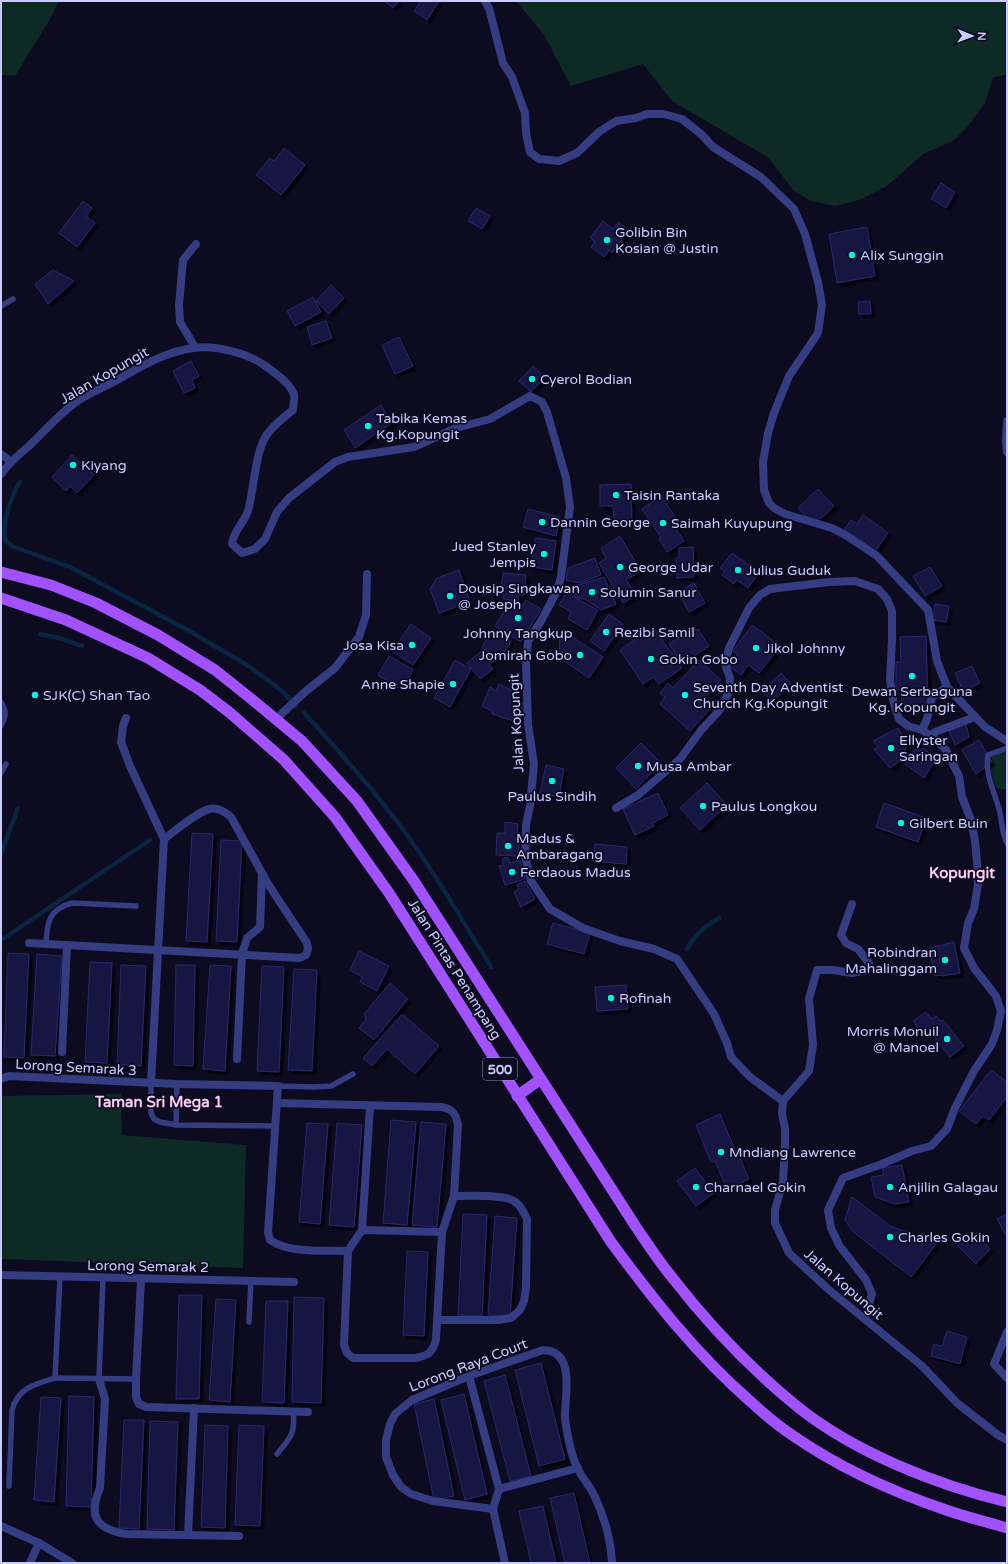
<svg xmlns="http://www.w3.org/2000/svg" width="1008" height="1564" font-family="'Varela Round',sans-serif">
	<defs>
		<filter id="shadow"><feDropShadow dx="3.5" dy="3.5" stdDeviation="0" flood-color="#0009"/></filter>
	</defs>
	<rect width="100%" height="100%" fill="#0c0b20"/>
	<g fill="#0e2a25">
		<polygon points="1,1 59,1 50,19 15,76 1,75"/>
		<polygon points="516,1 1007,1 1007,74 993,78 985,103 967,127 953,141 923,154 887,186 859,200 835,206 811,201 793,190 769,158 672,101 643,64 571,86 544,35"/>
		<polygon points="1001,752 1007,752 1007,790 996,788 990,767 990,757 996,753"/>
		<polygon points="121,1094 122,1135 246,1145 243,1268 1,1259 1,1096"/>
	</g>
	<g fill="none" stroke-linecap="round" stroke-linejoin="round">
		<g stroke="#082642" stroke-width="4.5">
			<path d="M20,482C12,495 0,526 6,541C8,543 11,545 14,547L70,567L184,628L249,666L282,691L296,706"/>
			<polyline points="40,634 59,638 82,646"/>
			<path d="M304,713C343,755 382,799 415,846C442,885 466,926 491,967"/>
			<polyline points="1,854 18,808"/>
			<polyline points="1,940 150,840"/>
			<path d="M687,949C694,935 706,926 719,918"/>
		</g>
	</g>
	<g fill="#181642" stroke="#2a276f" filter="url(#shadow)">
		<polygon points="384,1 399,1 393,8"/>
		<polygon points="421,1 439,1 427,20 414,11"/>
		<polygon points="284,148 305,165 281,195 256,175 270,158 274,161"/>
		<polygon points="941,183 955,192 946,208 931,199"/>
		<polygon points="83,201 92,208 86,216 95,223 77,247 59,233"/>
		<polygon points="476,208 490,216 482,229 468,221"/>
		<polygon points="603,221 613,229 618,222 629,230 612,253 609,250 604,257 591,247 595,242 590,238"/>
		<polygon points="867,227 875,276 837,283 829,234"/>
		<polygon points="53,270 74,281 48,304 35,284"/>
		<polygon points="331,285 344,298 329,314 316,301"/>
		<polygon points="313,297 321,312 295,326 287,311"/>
		<polygon points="870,301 871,314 859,314 858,302"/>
		<polygon points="326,321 332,338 312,345 307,327"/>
		<polygon points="399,337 413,366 395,374 382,345"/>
		<polygon points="191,361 199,376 192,380 195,388 184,393 173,371"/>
		<polygon points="533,366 545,377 531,392 519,381"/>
		<polygon points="381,405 392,423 355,448 344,430"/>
		<polygon points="72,455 94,475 77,493 70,486 66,491 52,477"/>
		<polygon points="631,484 632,523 614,523 613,506 600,506 600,485"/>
		<polygon points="818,489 834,506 814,525 798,508"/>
		<polygon points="661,496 678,521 673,524 684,541 667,552 659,539 661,537 642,509"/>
		<polygon points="528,509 560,517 556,536 523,527"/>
		<polygon points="863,515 888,533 872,556 841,534 851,520 857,524"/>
		<polygon points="620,536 641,571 626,580 636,595 623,603 599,563 606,558 601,548"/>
		<polygon points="535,538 556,541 552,570 531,567"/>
		<polygon points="693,547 694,577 677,578 676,558 679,558 679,548"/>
		<polygon points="732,553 759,573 748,588 737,580 734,584 722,575 725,571 720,568"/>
		<polygon points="595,558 601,575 580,583 566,580 568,568"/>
		<polygon points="930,567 942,586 925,596 913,576"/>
		<polygon points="459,570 470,602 439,613 430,589 437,578"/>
		<polygon points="503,573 526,575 524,595 519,595 518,601 503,599 504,595 500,594"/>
		<polygon points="604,577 616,604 601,610 585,599 575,597 569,588"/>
		<polygon points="694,583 705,603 689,612 678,592"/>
		<polygon points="566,593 598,610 587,630 568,619 571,612 559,605"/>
		<polygon points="511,600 522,607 526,600 541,609 521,642 495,626"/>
		<polygon points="935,604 949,606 946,622 933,620"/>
		<polygon points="609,614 623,624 604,651 590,641"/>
		<polygon points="411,624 431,638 413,665 392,651"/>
		<polygon points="752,625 780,646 759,673 748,665 741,675 729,666 738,654 733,651"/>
		<polygon points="653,627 682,668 659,684 653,677 643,684 620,650"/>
		<polygon points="698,629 709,646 682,664 669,644 686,633 688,636"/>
		<polygon points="493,630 511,641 500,659 482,647"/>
		<polygon points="569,635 603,657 589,678 564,661 559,653 560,637"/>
		<polygon points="926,636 928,705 902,706 901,690 896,690 896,662 901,662 900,637"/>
		<polygon points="484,649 493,661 489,664 493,669 480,679 467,663"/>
		<polygon points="389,656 413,670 402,690 378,675"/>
		<polygon points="455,660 471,669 450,707 434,698"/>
		<polygon points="699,660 721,680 704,699 712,707 690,731 660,704 665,697 660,693 668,683 673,688"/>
		<polygon points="972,666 980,683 963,691 955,673"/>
		<polygon points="781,673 791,684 772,702 762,691"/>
		<polygon points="499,684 516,693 514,698 527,706 519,723 492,714 492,711 482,706 490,687 496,691"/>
		<polygon points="966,724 969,737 955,745 949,731"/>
		<polygon points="898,728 907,742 904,758 890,768 874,749 878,747 873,741"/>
		<polygon points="979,740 992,762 976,774 962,750"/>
		<polygon points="641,743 661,763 636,789 616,768"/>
		<polygon points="916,748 920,751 923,748 932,755 930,758 935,761 924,778 905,764"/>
		<polygon points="546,765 564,769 559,797 540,793"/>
		<polygon points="707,783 727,805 700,830 680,808"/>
		<polygon points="658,793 668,815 652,823 654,826 635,835 623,809"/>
		<polygon points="884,803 926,818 918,842 876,827"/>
		<polygon points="505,822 518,824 517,838 520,838 518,856 496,855 497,833 505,833"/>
		<polygon points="192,833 213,834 207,942 186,941"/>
		<polygon points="221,840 242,841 237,942 216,941"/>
		<polygon points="595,844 627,847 626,864 593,861"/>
		<polygon points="508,857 510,863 520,860 525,879 505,885 499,866 503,865 502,859"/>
		<polygon points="525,881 535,899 521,907 514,892 519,889 517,885"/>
		<polygon points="553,923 590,933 584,954 547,944"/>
		<polygon points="954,942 960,973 942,976 941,975 935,976 929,948"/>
		<polygon points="359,951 389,966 377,991 360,982 362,977 350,970"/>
		<polygon points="8,953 29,954 24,1058 4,1057"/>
		<polygon points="37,954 62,956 55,1056 31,1055"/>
		<polygon points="90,962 112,963 107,1063 85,1062"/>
		<polygon points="121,965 146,966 141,1066 117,1064"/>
		<polygon points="176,965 195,965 193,1066 174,1065"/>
		<polygon points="210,965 231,966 225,1071 203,1069"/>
		<polygon points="262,966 284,967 279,1072 257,1071"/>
		<polygon points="294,969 317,970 312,1071 288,1070"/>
		<polygon points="390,983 408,999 374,1040 359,1028 366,1019 364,1014"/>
		<polygon points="626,985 628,1009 597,1011 595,987"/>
		<polygon points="926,1012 932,1019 936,1016 939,1020 944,1021 964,1046 950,1057 927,1028 921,1032 913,1021"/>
		<polygon points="402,1014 439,1046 415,1074 387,1049 372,1066 363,1058"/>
		<polygon points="991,1070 1007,1082 1007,1097 989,1120 983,1116 976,1124 959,1111"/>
		<polygon points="720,1114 736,1152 737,1151 749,1179 727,1189 715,1161 711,1162 696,1125"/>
		<polygon points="391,1120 416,1122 407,1225 383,1223"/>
		<polygon points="421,1122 446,1124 437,1227 412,1225"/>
		<polygon points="307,1123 328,1124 320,1224 299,1222"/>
		<polygon points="337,1123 362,1125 354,1227 329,1225"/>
		<polygon points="902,1165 909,1202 894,1204 875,1197 871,1177 884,1175 882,1168"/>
		<polygon points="695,1168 714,1193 696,1206 677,1181"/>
		<polygon points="852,1197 890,1226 937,1243 911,1277 852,1231 845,1220"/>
		<polygon points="463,1214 487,1215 482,1316 458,1315"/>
		<polygon points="1007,1214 1007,1237 997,1219"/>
		<polygon points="495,1216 517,1218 510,1316 488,1315"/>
		<polygon points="973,1232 990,1249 976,1264 954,1242 960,1235 965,1240"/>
		<polygon points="407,1251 428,1252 424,1336 403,1335"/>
		<polygon points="179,1295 202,1295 199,1399 176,1399"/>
		<polygon points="294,1297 324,1298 321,1403 292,1402"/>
		<polygon points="216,1299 236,1300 230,1402 209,1400"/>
		<polygon points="266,1301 288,1301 284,1403 262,1402"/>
		<polygon points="947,1331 967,1337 960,1364 931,1356 934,1344 942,1346"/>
		<polygon points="541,1363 565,1459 539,1466 515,1370"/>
		<polygon points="505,1375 531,1476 510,1481 484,1381"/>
		<polygon points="464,1394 487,1494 465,1500 441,1400"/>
		<polygon points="69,1396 94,1397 91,1507 66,1506"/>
		<polygon points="41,1397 61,1398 54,1502 34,1500"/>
		<polygon points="434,1399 454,1496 434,1500 414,1404"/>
		<polygon points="124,1420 144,1420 139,1529 119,1528"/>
		<polygon points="150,1421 178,1422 174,1530 147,1529"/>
		<polygon points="205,1425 228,1426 225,1528 201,1527"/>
		<polygon points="239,1425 264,1426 260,1526 235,1525"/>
		<polygon points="574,1493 590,1563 565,1563 550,1498"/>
		<polygon points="543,1506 556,1563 531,1563 519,1511"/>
	</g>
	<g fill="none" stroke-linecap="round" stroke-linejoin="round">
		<g stroke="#343d82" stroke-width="5.5">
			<polyline points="1,306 13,299"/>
			<path d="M1,702C7,711 6,717 1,726"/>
			<path d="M1007,748L988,755C984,775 996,794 1000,813C1002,824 1002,833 1007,843"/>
			<polyline points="1,773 6,764"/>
			<path d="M46,944C47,922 49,909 72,903L136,906"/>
			<polyline points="151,1083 151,1113 154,1119 160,1122 176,1125"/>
			<polyline points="177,1084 176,1125 275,1126"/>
			<polyline points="278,1086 314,1087 331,1086 353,1074"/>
			<polyline points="249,1322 251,1280"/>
			<polyline points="55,1378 136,1379"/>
			<polyline points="99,1379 103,1278"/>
			<path d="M277,1454C290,1439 296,1432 293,1412"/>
			<path d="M9,1486L12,1410C18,1388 35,1384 55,1378L60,1277"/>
		</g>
		<g stroke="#343d82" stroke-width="8">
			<polyline points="485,1 489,8 503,63 512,77 525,113 526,133 530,152 539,159 559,161 577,153 599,132 616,121 636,118 647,114 664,114 682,119 701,134 713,147 761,177 794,209 805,234 818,282 822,305 818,333 789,376 774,413 768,433 763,462 764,490 769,503 774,508 785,514 832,528 847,536 877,556 928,610 937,661 947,687 985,727 1007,741"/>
			<polyline points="195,347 180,322 179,305 183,260 196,244"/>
			<polyline points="1007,421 1006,441 1007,452"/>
			<polyline points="1,454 10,461"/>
			<path d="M1,474C10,462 18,455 29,446C45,431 58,415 76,402C89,393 105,387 119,379C142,366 167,351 194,348C215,345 247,353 264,365C273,372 291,383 294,395C295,399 293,405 293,410C284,417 275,424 268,433C255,449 254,490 248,511C244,523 233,531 232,544L242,553L255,549L265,539L277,512L289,498L335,462L348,457L414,447L456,428L490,419L530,396L542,402L547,412L566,478L570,507L561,577L557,591L541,621L528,641L526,664L528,724L534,764L530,806L526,825L525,856L531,881L550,909L583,928L620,941L654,949L677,959L714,1014L727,1043L731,1057L750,1077L783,1101L782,1114L785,1128V1145L783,1181L775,1210V1223L789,1253L828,1289L922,1366L957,1403L998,1435L1007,1440"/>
			<polyline points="126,718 123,726 121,742 130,766 164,839"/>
			<polyline points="276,719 306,691 335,668 359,637 366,615 367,574"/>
			<polyline points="933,737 935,732 975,717"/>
			<polyline points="616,808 638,795 680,759 702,729 719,711 729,692 730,678 725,664 729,648 749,608 760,595 770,589 829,582 855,581 878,589 887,599 892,611 892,640 890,680 893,700 899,719 908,726 922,730"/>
			<path d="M29,943L300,958L306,955L308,949L307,943L268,884L231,817C225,812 218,807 209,809C197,812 175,831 164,839L151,1083"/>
			<polyline points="62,1052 67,945"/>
			<polyline points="237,1059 242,954 247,938 260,927 262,874"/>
			<path d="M1,1079L9,1076L177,1084L278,1086L268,1232L270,1240C290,1254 324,1250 348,1251"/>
			<polyline points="783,1101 809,1071 813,1045 809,999 817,970 833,970 852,973 868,970 869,963 858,949 846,943 841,935 852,904"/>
			<path d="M277,1103L441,1107C453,1109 456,1114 458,1125L454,1196L442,1232L362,1230L348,1251L344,1345L347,1353L353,1358H416C429,1355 432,1353 436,1340L442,1232"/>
			<polyline points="362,1230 370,1106"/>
			<polyline points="1,1275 294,1282"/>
			<polyline points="141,1279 136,1379 136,1397 139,1404 146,1407 308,1412"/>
			<polyline points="865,1318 872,1294 866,1280 839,1245 831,1228 828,1210 843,1178 882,1164 912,1151 931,1146 947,1129 955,1108 974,1071 992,1044 997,1030 1001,1011 996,996 974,968 964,948 968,923 974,909 978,884 977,862 975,841 971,820 962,797 959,776 946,750 933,737 922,730 927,719 932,697 947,687"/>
			<path d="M437,1320H499L511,1318L520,1310L524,1301L526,1288L527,1219C524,1213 521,1205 514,1201C503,1194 468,1196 454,1196"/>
			<polyline points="1007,1332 994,1364 1007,1378"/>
			<polyline points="469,1376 499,1489"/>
			<path d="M99,1379L105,1399L100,1488C88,1516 96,1529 126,1534L239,1536"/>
			<polyline points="493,1509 499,1489 578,1468"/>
			<polyline points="188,1535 194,1408"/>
			<polyline points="30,1563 39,1543"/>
			<path d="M505,1563L493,1509L433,1501L411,1494L401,1487L393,1475L386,1457V1440L390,1424L395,1414L412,1400L469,1376L543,1350C576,1351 565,1395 565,1416C565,1421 566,1426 567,1431C569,1443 572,1458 578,1469C582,1478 590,1486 594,1495C604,1516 611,1540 612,1563"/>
		</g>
		<polyline stroke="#343d82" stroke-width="8" points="1,1526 39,1543 72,1563"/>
		<g stroke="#a251ff" stroke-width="11">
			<path d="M1,572L51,585L96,603L158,635L215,670L249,697L302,741L357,801L414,881L636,1227C647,1243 658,1260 671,1276C708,1324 752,1370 799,1408C856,1453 937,1485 1007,1502"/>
			<path d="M1,598L66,620L148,658L200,690L229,712L284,760L335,817L389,893L611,1242C653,1299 696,1354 750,1401C763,1413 777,1425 792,1435C838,1467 893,1492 946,1510C966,1517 987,1522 1007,1528"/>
			<polyline points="517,1096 541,1079"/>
		</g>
	</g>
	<g fill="#00f5e7" stroke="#0c0b20" stroke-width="1.5">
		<circle cx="607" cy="240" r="4"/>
		<circle cx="852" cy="255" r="4"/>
		<circle cx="532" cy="379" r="4"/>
		<circle cx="368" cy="426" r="4"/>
		<circle cx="73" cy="465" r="4"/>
		<circle cx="616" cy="495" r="4"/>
		<circle cx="542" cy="522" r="4"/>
		<circle cx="663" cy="523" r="4"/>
		<circle cx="544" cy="554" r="4"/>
		<circle cx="620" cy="567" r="4"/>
		<circle cx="738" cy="570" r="4"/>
		<circle cx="592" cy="592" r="4"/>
		<circle cx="450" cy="596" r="4"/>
		<circle cx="518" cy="618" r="4"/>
		<circle cx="606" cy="632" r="4"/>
		<circle cx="412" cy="645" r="4"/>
		<circle cx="756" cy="648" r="4"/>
		<circle cx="580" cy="655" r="4"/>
		<circle cx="651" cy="659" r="4"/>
		<circle cx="912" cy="676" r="4"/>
		<circle cx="453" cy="684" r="4"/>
		<circle cx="35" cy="695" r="4"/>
		<circle cx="685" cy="695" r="4"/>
		<circle cx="891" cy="748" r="4"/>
		<circle cx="638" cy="766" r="4"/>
		<circle cx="552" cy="781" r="4"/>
		<circle cx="703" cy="806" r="4"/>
		<circle cx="901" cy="823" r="4"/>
		<circle cx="508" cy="846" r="4"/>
		<circle cx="512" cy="872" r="4"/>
		<circle cx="945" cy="960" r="4"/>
		<circle cx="611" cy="998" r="4"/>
		<circle cx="947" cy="1039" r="4"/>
		<circle cx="721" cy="1152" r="4"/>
		<circle cx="696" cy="1187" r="4"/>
		<circle cx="890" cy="1187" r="4"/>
		<circle cx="890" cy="1237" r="4"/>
	</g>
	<g text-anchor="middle" stroke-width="3.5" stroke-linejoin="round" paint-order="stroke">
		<rect fill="#0c0b20" stroke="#9192bc" stroke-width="1" x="483" y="1058" width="34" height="22" rx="3"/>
		<g font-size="13" font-weight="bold" fill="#caccff">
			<text x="500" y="1074">500</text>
		</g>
		<g font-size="14" fill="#caccff" stroke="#0c0b20" text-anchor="start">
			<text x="615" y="237">Golibin Bin<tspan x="615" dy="16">Kosian @ Justin</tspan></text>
			<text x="860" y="260">Alix Sunggin</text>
			<text x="540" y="384">Cyerol Bodian</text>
			<text x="376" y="423">Tabika Kemas<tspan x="376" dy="16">Kg.Kopungit</tspan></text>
			<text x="81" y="470">Kiyang</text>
			<text x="624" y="500">Taisin Rantaka</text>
			<text x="550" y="527">Dannin George</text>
			<text x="671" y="528">Saimah Kuyupung</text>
			<text x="536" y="551" text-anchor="end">Jued Stanley<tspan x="536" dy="16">Jempis</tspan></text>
			<text x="628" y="572">George Udar</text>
			<text x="746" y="575">Julius Guduk</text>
			<text x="458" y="593">Dousip Singkawan<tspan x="458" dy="16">@ Joseph</tspan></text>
			<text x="600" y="597">Solumin Sanur</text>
			<text x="614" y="637">Rezibi Samil</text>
			<text x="518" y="638" text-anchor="middle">Johnny Tangkup</text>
			<text x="404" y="650" text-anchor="end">Josa Kisa</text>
			<text x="764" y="653">Jikol Johnny</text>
			<text x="572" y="660" text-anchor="end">Jomirah Gobo</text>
			<text x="659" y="664">Gokin Gobo</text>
			<text x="445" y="689" text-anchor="end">Anne Shapie</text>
			<text x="693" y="692">Seventh Day Adventist<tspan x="693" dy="16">Church Kg.Kopungit</tspan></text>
			<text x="912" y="696" text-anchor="middle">Dewan Serbaguna<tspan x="912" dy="16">Kg. Kopungit</tspan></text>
			<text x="43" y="700">SJK(C) Shan Tao</text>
			<text x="899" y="745">Ellyster<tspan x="899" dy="16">Saringan</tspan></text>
			<text x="646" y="771">Musa Ambar</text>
			<text x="552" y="801" text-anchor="middle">Paulus Sindih</text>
			<text x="711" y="811">Paulus Longkou</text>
			<text x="909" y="828">Gilbert Buin</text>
			<text x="516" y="843">Madus &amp;<tspan x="516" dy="16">Ambaragang</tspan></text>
			<text x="520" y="877">Ferdaous Madus</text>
			<text x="937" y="957" text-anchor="end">Robindran<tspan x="937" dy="16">Mahalinggam</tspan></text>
			<text x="619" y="1003">Rofinah</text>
			<text x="939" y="1036" text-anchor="end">Morris Monuil<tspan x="939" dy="16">@ Manoel</tspan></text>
			<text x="729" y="1157">Mndiang Lawrence</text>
			<text x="704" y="1192">Charnael Gokin</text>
			<text x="898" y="1192">Anjilin Galagau</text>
			<text x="898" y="1242">Charles Gokin</text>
		</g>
		<g font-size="14" fill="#caccff" stroke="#0c0b20">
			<text transform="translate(104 375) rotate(-30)" y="5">Jalan Kopungit</text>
			<text transform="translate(516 723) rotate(-93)" y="5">Jalan Kopungit</text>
			<text transform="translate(455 969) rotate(58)" y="5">Jalan Pintas Penampang</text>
			<text transform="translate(76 1067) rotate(3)" y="5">Lorong Semarak 3</text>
			<text transform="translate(148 1266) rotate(1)" y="5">Lorong Semarak 2</text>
			<text transform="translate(844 1284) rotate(41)" y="5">Jalan Kopungit</text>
			<text transform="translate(468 1365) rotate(-21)" y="5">Lorong Raya Court</text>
		</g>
		<g font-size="15" font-weight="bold" fill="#ffccf5" stroke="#0c0b20">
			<text x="962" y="878">Kopungit</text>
			<text x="159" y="1107">Taman Sri Mega 1</text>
		</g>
	</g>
	<rect width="1008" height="1564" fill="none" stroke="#caccff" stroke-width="4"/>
	<g transform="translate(972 36) rotate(91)" stroke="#0c0b20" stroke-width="3" paint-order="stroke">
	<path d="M0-3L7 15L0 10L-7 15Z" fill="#caccff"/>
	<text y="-6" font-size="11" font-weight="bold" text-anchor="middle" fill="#caccff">N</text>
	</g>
</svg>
